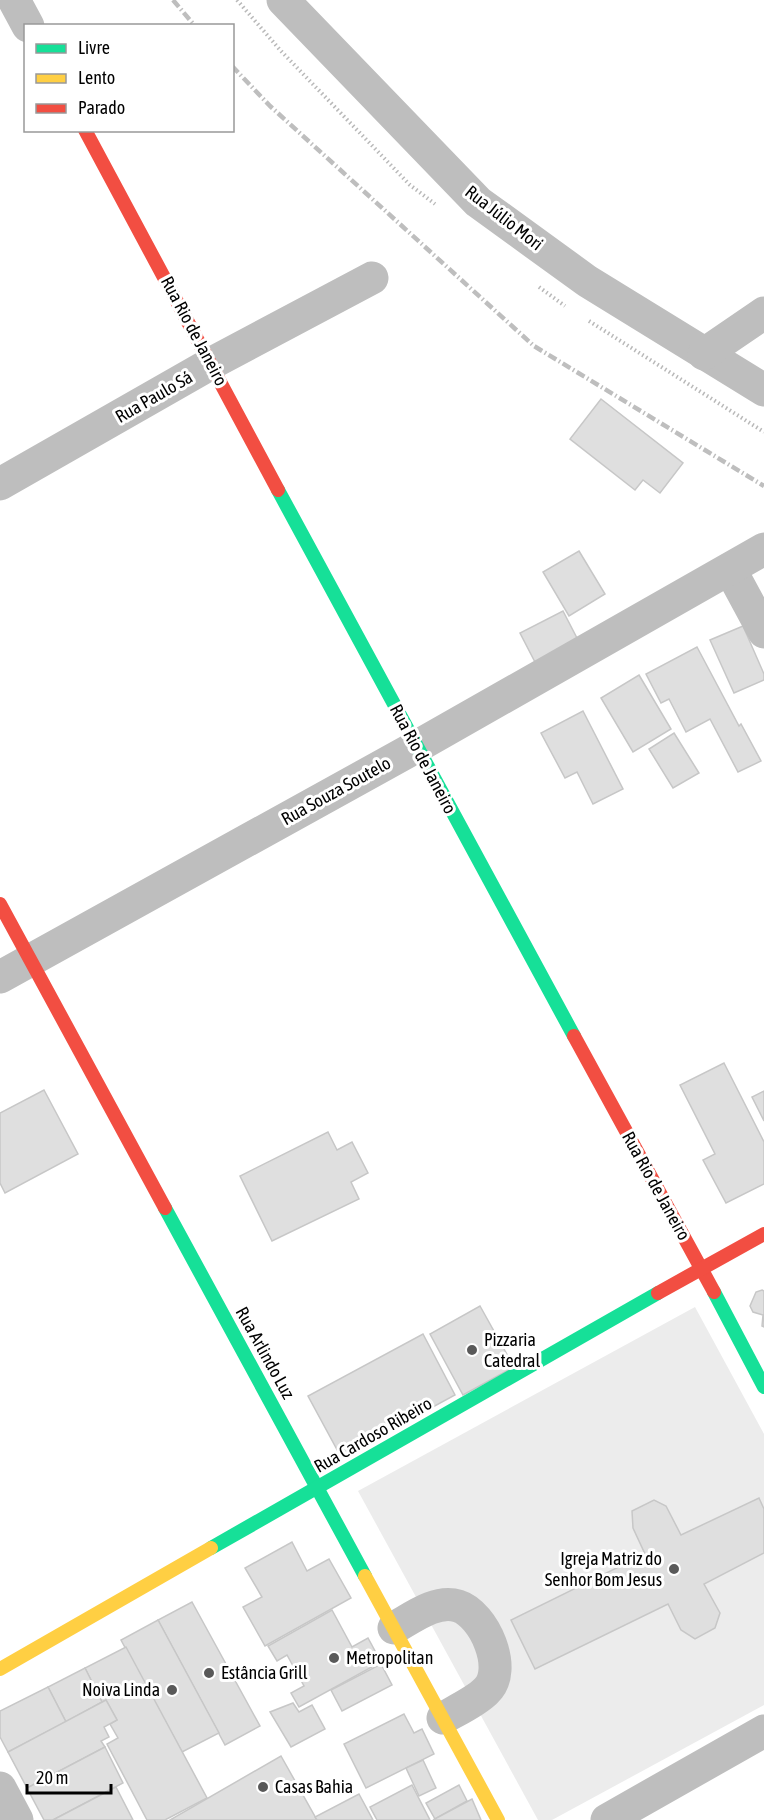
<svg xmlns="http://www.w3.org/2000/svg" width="764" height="1820" font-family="'Asap Condensed',sans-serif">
	<rect width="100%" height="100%" fill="#fff"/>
	<polygon fill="#ececec" points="695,1307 764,1434 764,1705 552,1820 538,1820 358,1491"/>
	<g fill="#dfdfdf" stroke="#c7c7c7" stroke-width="1.5">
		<polygon points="601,399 683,463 660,493 643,480 635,490 570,439"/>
		<polygon points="579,551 605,594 569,616 543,572"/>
		<polygon points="563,611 579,642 536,664 520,633"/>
		<polygon points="743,626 764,674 764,680 734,693 710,640"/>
		<polygon points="697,647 739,726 741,724 761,761 738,772 710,719 686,732 669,699 661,703 646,674"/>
		<polygon points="639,675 671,729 633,752 601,698"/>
		<polygon points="583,711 623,789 593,804 577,772 565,778 541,733"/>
		<polygon points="674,733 699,773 673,788 649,749"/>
		<polygon points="724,1063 764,1142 764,1184 726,1203 703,1160 715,1154 680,1085"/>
		<polygon points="44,1090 78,1154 5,1193 0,1183 0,1113"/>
		<polygon points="764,1091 764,1121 752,1097"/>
		<polygon points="328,1132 337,1150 352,1142 368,1173 351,1182 359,1199 272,1241 240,1176"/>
		<polygon points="762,1290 764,1291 764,1327 762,1326 763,1315 753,1312 750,1306 756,1292"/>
		<polygon points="480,1306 514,1367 463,1395 430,1334"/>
		<polygon points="423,1334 455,1395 341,1457 308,1396"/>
		<polygon points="759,1498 764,1509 764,1553 704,1584 720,1613 715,1628 695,1639 681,1630 668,1604 535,1669 511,1620 645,1554 633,1528 632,1511 654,1500 666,1506 681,1535"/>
		<polygon points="292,1542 307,1571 329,1559 351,1598 265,1646 243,1607 262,1597 245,1568"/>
		<polygon points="192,1602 260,1726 225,1745 158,1620"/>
		<polygon points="332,1610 352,1647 368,1638 381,1662 299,1707 291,1693 304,1686 287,1655 277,1661 268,1646"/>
		<polygon points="158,1620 219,1733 182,1752 121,1640"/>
		<polygon points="126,1647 207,1798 165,1820 147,1820 107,1744 118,1738 110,1724 117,1720 106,1700 102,1702 85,1668"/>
		<polygon points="381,1664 392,1685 342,1711 331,1690"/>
		<polygon points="85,1668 102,1702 66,1722 48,1687"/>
		<polygon points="48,1687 66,1722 8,1752 0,1737 0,1711"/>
		<polygon points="106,1700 117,1720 104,1727 109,1737 101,1741 105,1747 27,1788 8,1752"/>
		<polygon points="293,1703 299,1712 312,1705 325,1729 291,1747 270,1712"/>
		<polygon points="404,1714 414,1733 422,1729 434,1754 366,1788 344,1744"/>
		<polygon points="105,1747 123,1783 53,1820 44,1820 27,1788"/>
		<polygon points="281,1756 317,1820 170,1820"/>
		<polygon points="423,1760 436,1788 419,1796 406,1768"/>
		<polygon points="412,1785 430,1820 377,1820 370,1807"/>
		<polygon points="459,1785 467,1801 435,1819 426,1803"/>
		<polygon points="116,1787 133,1820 53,1820"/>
		<polygon points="359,1794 373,1820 317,1820 315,1817"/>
		<polygon points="472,1799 481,1820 433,1820"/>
	</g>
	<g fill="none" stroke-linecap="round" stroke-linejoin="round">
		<g stroke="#b9b9b9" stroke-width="4" stroke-dasharray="1.5 3" stroke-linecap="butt">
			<polyline points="237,0 281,51 410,185 435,204"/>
			<polyline points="539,287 565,306"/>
			<polyline points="589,321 764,432"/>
		</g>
		<g stroke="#bebebe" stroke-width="33">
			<polyline points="14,0 28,26"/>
			<polyline points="283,0 478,202 587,281 764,390"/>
			<polyline points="704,354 764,313"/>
			<polyline points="0,484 212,363 372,278"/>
			<polyline points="730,569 764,632"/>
			<polyline points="0,977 416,747 764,549"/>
			<path d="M394,1628C412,1618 436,1599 458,1606C484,1614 509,1670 486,1691C475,1702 457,1710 443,1718"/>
			<polyline points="0,1788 17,1820"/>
			<polyline points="607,1820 764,1731"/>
		</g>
		<g stroke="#16e098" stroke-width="14">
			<polyline points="278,490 574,1036"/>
			<polyline points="165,1208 365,1576"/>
			<polyline points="714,1292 764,1387"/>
			<polyline points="211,1548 658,1293"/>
		</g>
		<g stroke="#ffcf43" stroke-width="14">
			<polyline points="365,1576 498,1820"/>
			<polyline points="0,1669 211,1548"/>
		</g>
		<g stroke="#f24e42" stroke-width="14">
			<polyline points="85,130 278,490"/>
			<polyline points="0,904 165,1208"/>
			<polyline points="574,1036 714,1292"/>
			<polyline points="658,1293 764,1234"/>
		</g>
		<g stroke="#bebebe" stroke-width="4.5" stroke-dasharray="9 3 1.5 3" stroke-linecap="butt">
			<polyline points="173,0 195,26"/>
			<polyline points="232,66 270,106 534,346 764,486"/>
		</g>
	</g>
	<g fill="#595959" stroke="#fff" stroke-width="2">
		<circle cx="472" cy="1350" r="6"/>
		<circle cx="674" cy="1569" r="6"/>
		<circle cx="334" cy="1658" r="6"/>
		<circle cx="209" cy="1673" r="6"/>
		<circle cx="172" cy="1690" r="6"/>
		<circle cx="263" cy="1787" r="6"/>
	</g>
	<g text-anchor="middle" stroke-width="6" stroke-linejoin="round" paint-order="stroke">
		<g font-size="18" fill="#000" stroke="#fff">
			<text transform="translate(504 218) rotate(38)" y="6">Rua Júlio Mori</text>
			<text transform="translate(194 331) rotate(62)" y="6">Rua Rio de Janeiro</text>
			<text transform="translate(154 397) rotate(-30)" y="6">Rua Paulo Sá</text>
			<text transform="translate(423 759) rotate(62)" y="6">Rua Rio de Janeiro</text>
			<text transform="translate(336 791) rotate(-29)" y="6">Rua Souza Soutelo</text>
			<text transform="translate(656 1186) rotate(61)" y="6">Rua Rio de Janeiro</text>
			<text transform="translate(265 1353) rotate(61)" y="6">Rua Arlindo Luz</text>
			<text transform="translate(373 1435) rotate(-30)" y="6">Rua Cardoso Ribeiro</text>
		</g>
		<g font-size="18" fill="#000" stroke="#fff" text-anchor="start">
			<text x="484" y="1346">Pizzaria<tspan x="484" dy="21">Catedral</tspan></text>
			<text x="662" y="1565" text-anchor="end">Igreja Matriz do<tspan x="662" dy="21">Senhor Bom Jesus</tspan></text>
			<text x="346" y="1664">Metropolitan</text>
			<text x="221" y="1679">Estância Grill</text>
			<text x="160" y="1696" text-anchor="end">Noiva Linda</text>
			<text x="275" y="1793">Casas Bahia</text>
		</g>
	</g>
	<rect x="24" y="24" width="210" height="108" fill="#ffffff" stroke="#999999" stroke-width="1.5"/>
	<rect x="36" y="44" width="30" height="9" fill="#16e098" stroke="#999999" stroke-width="1.5"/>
	<text x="78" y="54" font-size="18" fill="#000000">Livre</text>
	<rect x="36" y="74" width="30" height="9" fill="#ffcf43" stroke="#999999" stroke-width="1.5"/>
	<text x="78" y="84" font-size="18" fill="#000000">Lento</text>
	<rect x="36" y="104" width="30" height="9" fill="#f24e42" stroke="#999999" stroke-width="1.5"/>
	<text x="78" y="114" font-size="18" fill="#000000">Parado</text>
	<path d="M27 1784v9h84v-9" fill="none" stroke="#000000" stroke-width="3"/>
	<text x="36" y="1784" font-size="18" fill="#000000" stroke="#ffffff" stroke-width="4.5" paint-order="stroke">20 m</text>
</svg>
